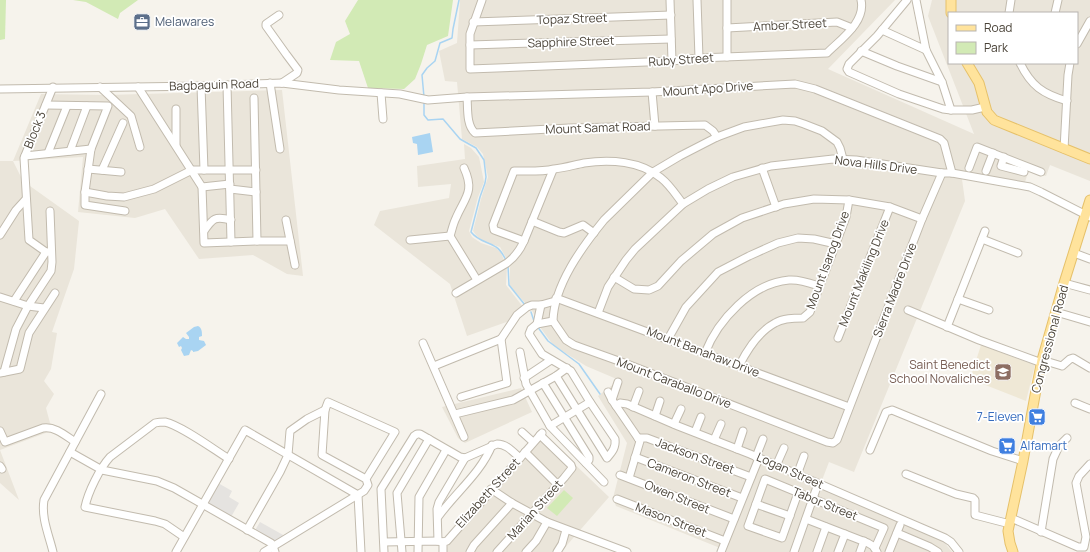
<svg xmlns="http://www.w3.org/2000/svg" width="1090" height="552" font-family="Manrope,sans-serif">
	<rect width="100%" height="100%" fill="#f6f3ec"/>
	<g fill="#eae5da" fill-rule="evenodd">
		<path d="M460,0H895L828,69L974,134L928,16L932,0H1090V181L1050,165L1046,176L1029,170L1025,182L961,172L965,201L854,472L829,462L819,488L928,534L944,542L952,552H724L725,550L616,506L613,498L627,443L598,396L619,380L586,366L553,345L540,327L533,312L510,286V265L500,247L482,241L476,235L473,231L481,199L488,177L483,154L477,147L462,139L457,82L445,81L439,51L457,43ZM949,13H1077V63H949Z"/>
		<polygon points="282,90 303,276 287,274 253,255 199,259 165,209 135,218 78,212 83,157 13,161 23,181 79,221 74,269 52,332 57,333 51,369 44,381 54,394 46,408 50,423 59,428 0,450 19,500 0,483 0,161 13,161 41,94 107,95"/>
		<polygon points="464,144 471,148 479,157 484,182 478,197 469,231 472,237 481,243 496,248 501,253 507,267 506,285 523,307 512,320 467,336 450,284 374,225 380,211 449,198 451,184 418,187 417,166 465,159"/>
		<polygon points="521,388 532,412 465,443 458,438 442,407"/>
		<polygon points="543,434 609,497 561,552 447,552 447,547 451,539"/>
	</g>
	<polygon fill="#efe8d6" points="981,345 1035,365 1026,401 970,379"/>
	<g fill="#d2eab5">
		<polygon points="0,0 6,0 5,39 0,40"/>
		<polygon points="73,0 138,0 120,13 118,19 86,2"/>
		<polygon points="358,0 453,0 448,36 427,45 421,64 415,79 404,89 368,88 359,61 330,60 336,42 350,34 345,21"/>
		<polygon points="564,490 573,498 557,516 547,508"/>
	</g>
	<g fill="#e5e3e0">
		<polygon points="218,483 232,491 229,497 239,503 231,517 207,503"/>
		<polygon points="260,522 285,536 273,544 254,532"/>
	</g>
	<g fill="#a9d4f2">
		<polygon points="430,133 433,152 418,155 417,144 413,143 412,137"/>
		<path d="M198,326C202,328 202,332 202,336L199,337V340L204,341L206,345L198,351L193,352V351L191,350L189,355L184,356L181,350L182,348L181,346L179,347L177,343L183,337L186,339H189V337L186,333L194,327Z"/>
	</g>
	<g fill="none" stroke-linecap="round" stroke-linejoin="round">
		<g stroke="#a9d4f2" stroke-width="1.5">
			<polyline points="424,97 422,75 427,68 435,61 440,43 452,38 453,29 459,0"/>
			<path d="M424,102V115L428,120L443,119L460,139L476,148L484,160L486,177L485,183L480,197L471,232C479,242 487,241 496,247C501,250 503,255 506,260"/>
			<polyline points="508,266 509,285 525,305"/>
			<polyline points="531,312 534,321"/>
			<polyline points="537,326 548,341 579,364 600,394"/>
		</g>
		<defs>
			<g id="minor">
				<path d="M482,0L470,34V69L672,61L699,58L827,53C841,39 866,22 861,0"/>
				<polyline points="670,0 672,61"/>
				<polyline points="697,0 699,58"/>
				<polyline points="907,0 877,36 849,64 847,69 849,72 899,94 943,109 951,110 972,110 985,107"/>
				<polyline points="916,0 926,50 942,82 951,110"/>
				<polyline points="1009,13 1011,0"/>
				<polyline points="1055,13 1058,0"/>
				<polyline points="279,15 266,24 266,26 286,54 298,70 297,73 282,83"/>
				<polyline points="473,22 671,15"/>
				<polyline points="727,28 837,22 852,28"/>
				<polyline points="882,30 926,50"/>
				<polyline points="1077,44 1090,21"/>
				<polyline points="470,45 671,39"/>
				<polyline points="861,51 897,66 942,82"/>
				<polyline points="727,57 727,0"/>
				<path d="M1020,63C1031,86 1043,94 1067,101"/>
				<polyline points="270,83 280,149"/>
				<polyline points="227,85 231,242"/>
				<polyline points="201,86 204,170"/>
				<polyline points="100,87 131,116 140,147"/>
				<polyline points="138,87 202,187 204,243 257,241 290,241"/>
				<polyline points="0,89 201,86 282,83 339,90 400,94 428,100 467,97 652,92 795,84 815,89 940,139 944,143 952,173"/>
				<polyline points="652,92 655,126"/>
				<polyline points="381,93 383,119"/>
				<path d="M467,97C468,108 466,125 475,133L569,128L705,125L713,131L717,137"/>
				<polyline points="254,98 257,241"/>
				<polyline points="46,105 108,106 91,149 85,192 85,205 125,211"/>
				<polyline points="176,145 176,109"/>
				<polyline points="1064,149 1068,75 1070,63"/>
				<polyline points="70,151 87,106"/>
				<polyline points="48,153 67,106"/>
				<polyline points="25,156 91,149"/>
				<polyline points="1004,157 1001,166 1024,172"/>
				<path d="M843,159L840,148L837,142L822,131L804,124L795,121L783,120L744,127L717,137L680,156L653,172L604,220C582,247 554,285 553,321L566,340L574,345L627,364L827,442L833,443L837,440L922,219L942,173"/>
				<polyline points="762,168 776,207"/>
				<polyline points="969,168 977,147 1041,172"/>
				<polyline points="88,169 121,172"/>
				<polyline points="102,170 123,123"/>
				<polyline points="986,171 993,153"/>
				<polyline points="202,187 230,184"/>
				<polyline points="230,189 256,192"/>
				<polyline points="85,192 107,196 124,197 154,189 192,170 256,170"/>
				<polyline points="286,220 295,265"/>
				<polyline points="532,221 559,232 564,233 583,225 594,233"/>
				<path d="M204,231C213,218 215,216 231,220"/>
				<polyline points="0,235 16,210 26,199"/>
				<path d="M450,236C452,230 453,224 456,218C465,197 475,192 464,168"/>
				<polyline points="450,236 477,280"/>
				<polyline points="982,239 1018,253"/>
				<polyline points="410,240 450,236"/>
				<path d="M524,241L494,230L493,225L514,171C527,171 541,172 554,169C564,168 574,165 584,163C610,159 641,161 661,178C670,185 676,195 683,204"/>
				<polyline points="46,252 29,240 24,158 53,87"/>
				<polyline points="1074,253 1090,259"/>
				<polyline points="614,277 634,289 649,290 658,286 681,261 713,234 742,218 784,204 814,199 849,200 890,207 922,219"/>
				<polyline points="1064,283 1090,290"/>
				<path d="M456,293L507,263C515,257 520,250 524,241L553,170"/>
				<polyline points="0,297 28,306 44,308"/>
				<polyline points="556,298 849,407"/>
				<polyline points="958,299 989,310"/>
				<polyline points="14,301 46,252 49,252"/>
				<polyline points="908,310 979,340 1042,363"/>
				<polyline points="1056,312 1090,322"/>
				<polyline points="598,313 608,287 626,260 635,249 683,204 708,189 733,177 771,166 833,159 856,160 942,173 952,173 1030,187 1041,192 1090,217"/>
				<path d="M553,321L537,324L531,329L529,334L542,354L571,371L590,402L615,439C616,448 612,452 607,458L556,376"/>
				<polyline points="537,324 541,305"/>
				<polyline points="947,327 985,231"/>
				<polyline points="838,338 890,207"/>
				<polyline points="668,339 686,307 718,272 749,256 778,243 798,238 814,239 836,244"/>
				<polyline points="423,343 464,437"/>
				<polyline points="520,352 526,384 550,426 604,482"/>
				<path d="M705,353C718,320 752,283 789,280C799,279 810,283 819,286"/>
				<polyline points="1042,360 1062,366 1070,359 1073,358 1090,368"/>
				<polyline points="434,366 501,339 517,315 527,307 532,305 541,305 555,301"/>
				<path d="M739,366C747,350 758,332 775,323C783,318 794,318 803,318L810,312L846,217L849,200"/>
				<polyline points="4,372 16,329 28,306 51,271 52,262 50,211"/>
				<polyline points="0,373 20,369 29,333 55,293"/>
				<polyline points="524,378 551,360"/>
				<polyline points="543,383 589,457 589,460 586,463"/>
				<polyline points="608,392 612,400 640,441 629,478"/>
				<polyline points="461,397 507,383 501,339"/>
				<polyline points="612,400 618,382"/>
				<polyline points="1075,403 1090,409"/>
				<polyline points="616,406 620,403 627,404 678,426 750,454 945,538 951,542 959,552"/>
				<polyline points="633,407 639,391"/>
				<polyline points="455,414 513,400 556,376 567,368"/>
				<polyline points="655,416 660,401"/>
				<polyline points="674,424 681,409"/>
				<polyline points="550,426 590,402"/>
				<path d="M0,431L5,442L43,428C55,426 66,436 75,442"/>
				<polyline points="522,432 533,442"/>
				<polyline points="695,432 701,417"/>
				<polyline points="638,438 647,438 751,477"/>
				<polyline points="714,440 721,424"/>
				<polyline points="737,449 743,431"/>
				<polyline points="870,450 886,412 892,410 992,451 1023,461"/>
				<polyline points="70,452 102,470 157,481 174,488 271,543 273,546 275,552"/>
				<polyline points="525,452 558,485"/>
				<polyline points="635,457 742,498"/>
				<polyline points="756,457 763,439"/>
				<polyline points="0,466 2,469"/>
				<polyline points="776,466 784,448"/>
				<polyline points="906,474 956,494 973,498 975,500 975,515 1010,524"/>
				<polyline points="620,475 734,519"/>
				<polyline points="797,475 804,456"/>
				<polyline points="491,489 512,503 547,522 627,552"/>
				<polyline points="798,493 782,538 748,526 765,479 884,528 875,548"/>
				<polyline points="617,499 725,541"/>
				<polyline points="756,504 790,516"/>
				<path d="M438,517C455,493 481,473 492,445"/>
				<polyline points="1011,518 1078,547 1084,547 1086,537 1076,483 1079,476 1090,464"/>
				<polyline points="806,519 868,543 873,546 877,552"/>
				<polyline points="247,530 280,472 288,455 290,431 307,419 325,410"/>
				<polyline points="1041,532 1053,459 1059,446 1067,438"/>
				<polyline points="897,533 930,547 938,552"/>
				<path d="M184,537L165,524L155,521L85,507C88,492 100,468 110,457L155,423C159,422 162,422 165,422C182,426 213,449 229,459"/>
				<path d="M438,541L437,509L439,502L465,458L497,444C507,444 513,452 520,458"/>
				<polyline points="384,542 438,541 442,542"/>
				<polyline points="443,542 447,541 542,433"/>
				<polyline points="443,542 443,552"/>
				<path d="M53,552C49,535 41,518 44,500L101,394"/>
				<polyline points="176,552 245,430 358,495 361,552"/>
				<polyline points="264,552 364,491 368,485 366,479 395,432 328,402 325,410 322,455 366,479"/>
				<polyline points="384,552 381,489 414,436 417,434 420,434 460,457 465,458"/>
				<polyline points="402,552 397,493 429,439"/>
				<polyline points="418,552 419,497 446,450"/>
				<polyline points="470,552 474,545 512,503"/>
				<polyline points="497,552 564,478 572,468 571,465 540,435"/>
				<polyline points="526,552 536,541 547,522"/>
				<polyline points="557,552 562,544 566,530"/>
				<polyline points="721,552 759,458"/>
				<polyline points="794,552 818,484"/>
				<polyline points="817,552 826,527"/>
				<polyline points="838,552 845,534"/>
				<polyline points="860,552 864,541"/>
				<polyline points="889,552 900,525"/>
			</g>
			<g id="major">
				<polyline points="951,0 951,13"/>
				<polyline points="967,63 979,83 987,112 994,120 1090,159"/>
				<polyline points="1013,552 1010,543 1008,531 1023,461 1036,390 1042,360 1064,283 1090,200"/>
			</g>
		</defs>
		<use href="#minor" stroke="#c2bbae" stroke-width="9"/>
		<use href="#major" stroke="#e6c16a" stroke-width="11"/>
		<use href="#minor" stroke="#fff" stroke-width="7"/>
		<use href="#major" stroke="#ffe39c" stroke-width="9"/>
	</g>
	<defs>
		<symbol id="office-square" viewBox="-11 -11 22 22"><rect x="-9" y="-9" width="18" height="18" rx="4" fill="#5c6f8a" stroke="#fff"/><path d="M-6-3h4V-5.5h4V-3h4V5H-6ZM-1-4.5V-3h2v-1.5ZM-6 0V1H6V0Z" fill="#fff"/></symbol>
		<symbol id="school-square" viewBox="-11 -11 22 22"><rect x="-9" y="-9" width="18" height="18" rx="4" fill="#8d6e63" stroke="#fff"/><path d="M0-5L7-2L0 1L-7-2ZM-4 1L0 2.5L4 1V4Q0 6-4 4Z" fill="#fff"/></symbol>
		<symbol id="supermarket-square" viewBox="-11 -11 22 22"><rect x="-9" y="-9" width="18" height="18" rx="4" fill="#3f7fe0" stroke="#fff"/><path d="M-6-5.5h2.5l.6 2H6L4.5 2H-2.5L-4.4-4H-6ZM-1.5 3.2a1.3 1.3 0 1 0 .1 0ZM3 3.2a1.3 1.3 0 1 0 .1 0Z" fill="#fff"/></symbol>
	</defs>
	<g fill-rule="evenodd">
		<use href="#office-square" x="132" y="12" width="20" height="20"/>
		<use href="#school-square" x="993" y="362" width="20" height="20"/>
		<use href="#supermarket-square" x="1027" y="407" width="20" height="20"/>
		<use href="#supermarket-square" x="997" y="436" width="20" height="20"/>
	</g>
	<g text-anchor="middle" stroke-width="3.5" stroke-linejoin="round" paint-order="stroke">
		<g font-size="12" fill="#4b4439" stroke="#fff">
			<text transform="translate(572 19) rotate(-2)" y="4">Topaz Street</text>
			<text transform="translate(790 25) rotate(-3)" y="4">Amber Street</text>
			<text transform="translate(571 42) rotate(-2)" y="4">Sapphire Street</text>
			<text transform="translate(681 60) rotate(-4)" y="4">Ruby Street</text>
			<text transform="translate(214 85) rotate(-2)" y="4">Bagbaguin Road</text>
			<text transform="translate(708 89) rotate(-4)" y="4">Mount Apo Drive</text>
			<text transform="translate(598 128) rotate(-2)" y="4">Mount Samat Road</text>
			<text transform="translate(35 130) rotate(-68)" y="4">Block 3</text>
			<text transform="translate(876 165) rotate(7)" y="4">Nova Hills Drive</text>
			<text transform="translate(828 260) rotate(-70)" y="4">Mount Isarog Drive</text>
			<text transform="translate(864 273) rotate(-68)" y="4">Mount Makiling Drive</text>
			<text transform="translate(895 290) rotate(-69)" y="4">Sierra Madre Drive</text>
			<text transform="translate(1050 339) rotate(-75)" y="4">Congressional Road</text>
			<text transform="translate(703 352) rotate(21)" y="4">Mount Banahaw Drive</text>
			<text transform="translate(674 383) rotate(21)" y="4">Mount Caraballo Drive</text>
			<text transform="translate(695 456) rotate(20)" y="4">Jackson Street</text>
			<text transform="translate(790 471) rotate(24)" y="4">Logan Street</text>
			<text transform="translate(689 478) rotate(21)" y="4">Cameron Street</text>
			<text transform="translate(488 493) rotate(-48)" y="4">Elizabeth Street</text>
			<text transform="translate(677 497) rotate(22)" y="4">Owen Street</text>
			<text transform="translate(825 504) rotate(22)" y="4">Tabor Street</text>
			<text transform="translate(535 510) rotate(-48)" y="4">Marian Street</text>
			<text transform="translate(671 520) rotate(21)" y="4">Mason Street</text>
		</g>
		<g font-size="12" fill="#4e5e75" stroke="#fff" text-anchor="start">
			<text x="155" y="26">Melawares</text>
		</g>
		<g font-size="12" fill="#785e54" stroke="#fff" text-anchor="end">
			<text x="990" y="369">Saint Benedict<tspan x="990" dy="14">School Novaliches</tspan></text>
		</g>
		<g font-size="12" fill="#366cbe" stroke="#fff" text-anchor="end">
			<text x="1024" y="421">7-Eleven</text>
			<text x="1020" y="450" text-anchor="start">Alfamart</text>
		</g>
	</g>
	<rect x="948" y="12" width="130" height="52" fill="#ffffff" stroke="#b7b4b0"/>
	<rect x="956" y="25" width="20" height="6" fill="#ffe39c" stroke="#b7b4b0"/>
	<text x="984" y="32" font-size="12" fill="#4b4439">Road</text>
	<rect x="956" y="42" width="20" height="12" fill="#d2eab5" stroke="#b7b4b0"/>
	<text x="984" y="52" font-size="12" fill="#4b4439">Park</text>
</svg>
